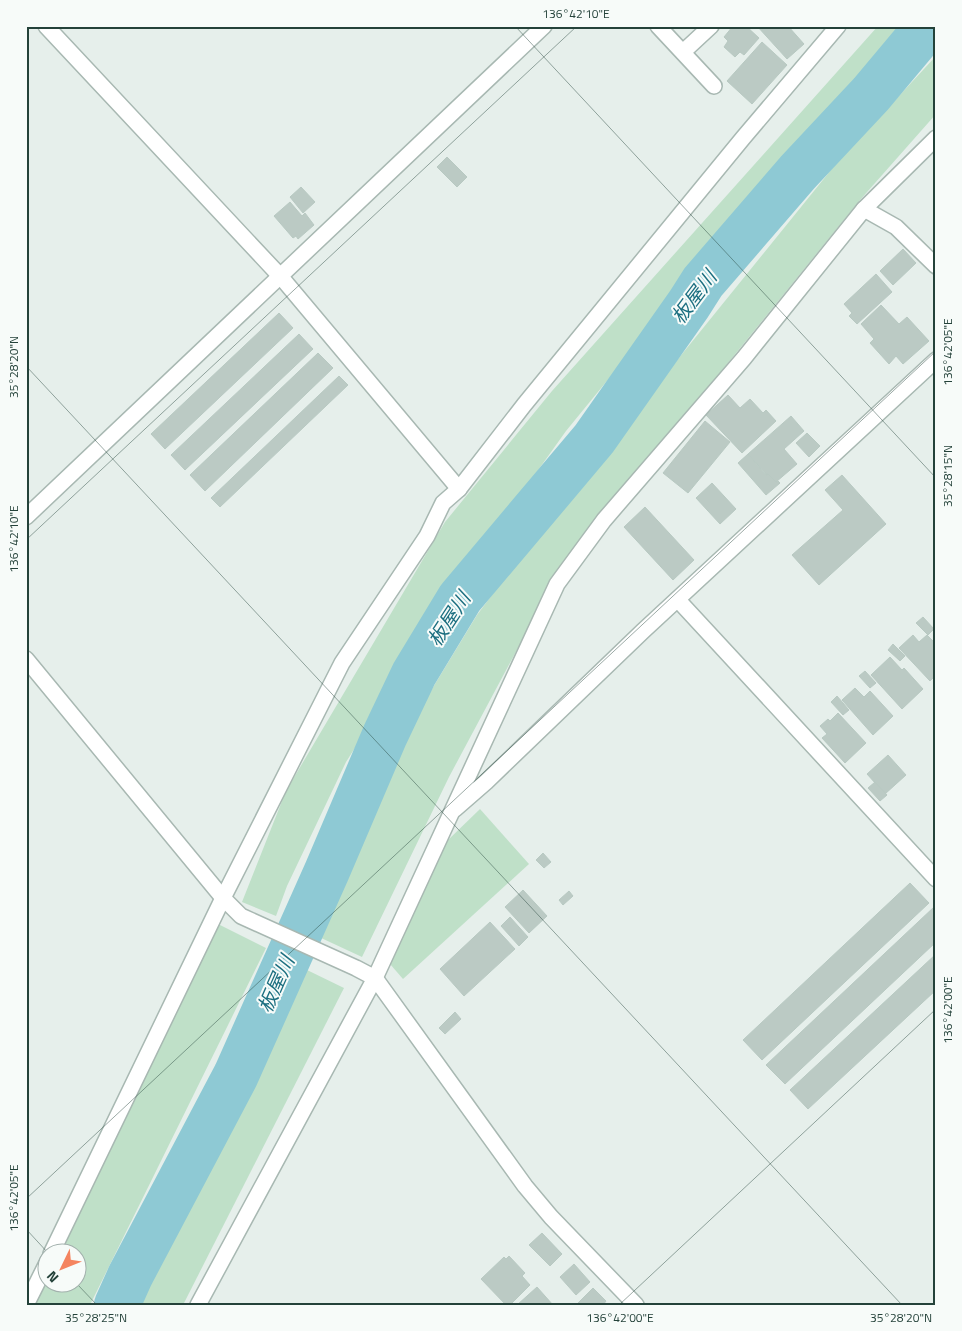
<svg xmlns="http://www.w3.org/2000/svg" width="962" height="1331" font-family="'Titillium Web','Noto Sans JP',sans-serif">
	<rect width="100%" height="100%" fill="#e6efeb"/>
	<g fill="#bfe0c8">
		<polygon points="878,26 908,26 731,229 566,431 474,560 346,762 287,886 276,916 242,902 286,791 445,522 552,391"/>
		<polygon points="936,56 936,114 860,200 558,573 449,777 362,957 319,937 407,730 477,615 551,516 835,165"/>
		<polygon points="480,809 529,864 403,979 390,964 447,841"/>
		<polygon points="218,924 266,948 90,1305 34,1305 47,1278 48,1284 78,1284 78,1254 59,1253"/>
		<polygon points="307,970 344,988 183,1305 136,1305"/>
	</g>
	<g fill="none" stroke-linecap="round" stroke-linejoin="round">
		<polyline stroke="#8ec9d4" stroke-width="46" points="117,1305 130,1276 236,1075 327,871 385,735 414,674 460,598 594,439 689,304 703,282 798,172 871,94 928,26"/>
	</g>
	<g fill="#bbcac4" stroke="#b8c9c2">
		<polygon points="733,26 746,26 759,38 744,55 740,52 735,57 724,47 728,41 724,37"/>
		<polygon points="757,26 788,26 804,44 787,59"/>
		<polygon points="762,42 787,65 752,104 727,81"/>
		<polygon points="447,157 467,177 457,187 437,167"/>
		<polygon points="301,187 315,202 303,213 290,197"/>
		<polygon points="290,202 302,216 305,213 314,225 298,239 296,236 293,238 274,216"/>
		<polygon points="903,249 916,263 893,285 880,271"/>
		<polygon points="876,274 892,292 857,324 849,316 852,313 844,304"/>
		<polygon points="881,305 899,324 907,317 929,341 903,364 896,356 889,364 870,343 874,339 861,324"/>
		<polygon points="279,313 293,328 165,449 151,434"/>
		<polygon points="299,334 313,349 185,470 171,455"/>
		<polygon points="318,353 333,368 205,491 190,475"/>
		<polygon points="339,376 348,385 220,507 211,498"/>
		<polygon points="728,395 740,408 750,399 763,413 766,410 776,421 742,453 706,415"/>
		<polygon points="791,416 804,431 784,449 797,464 776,482 768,474 767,475 748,454"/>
		<polygon points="705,421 730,442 688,493 663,473"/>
		<polygon points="807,433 820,446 809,457 796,443"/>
		<polygon points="748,454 766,475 768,474 776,482 778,481 780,483 766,495 738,463"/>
		<polygon points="842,475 886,524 819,585 792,555 843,510 825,490"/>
		<polygon points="712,483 736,509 720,524 696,498"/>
		<polygon points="645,507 694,560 673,580 624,527"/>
		<polygon points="923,617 934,629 928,635 916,623"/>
		<polygon points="913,635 919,642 927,635 936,644 936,675 930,681 899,648"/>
		<polygon points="893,644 905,656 900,661 888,650"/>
		<polygon points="890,657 902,670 904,668 923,689 902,709 871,675"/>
		<polygon points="865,671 876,683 870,688 859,676"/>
		<polygon points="855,688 864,697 870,691 893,716 873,735 842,700"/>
		<polygon points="837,696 849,710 843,715 831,702"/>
		<polygon points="838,713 866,743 845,763 822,738 827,734 820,726 828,719 830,721"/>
		<polygon points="888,755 906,775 885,794 867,774"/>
		<polygon points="875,782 887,795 880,801 868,788"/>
		<polygon points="543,853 551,862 544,868 536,860"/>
		<polygon points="910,883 929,903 762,1060 743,1040"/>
		<polygon points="523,890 547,916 529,933 505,907"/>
		<polygon points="569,891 573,896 563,905 559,900"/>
		<polygon points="934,907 936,909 936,942 785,1084 766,1065"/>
		<polygon points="510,917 528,937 519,946 501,926"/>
		<polygon points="490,922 515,949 464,996 440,969"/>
		<polygon points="936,954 936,990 808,1109 790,1090"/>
		<polygon points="455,1012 461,1019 445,1034 439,1028"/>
		<polygon points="542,1233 562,1254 550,1266 529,1245"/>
		<polygon points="509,1256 525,1273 522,1276 530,1285 510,1305 506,1305 481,1279 504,1257 506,1259"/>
		<polygon points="574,1264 590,1282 576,1295 560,1277"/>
		<polygon points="537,1287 553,1305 517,1305"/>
		<polygon points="593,1288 606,1301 603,1305 576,1305"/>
	</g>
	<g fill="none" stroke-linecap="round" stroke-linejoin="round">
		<defs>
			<g id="minor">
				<polyline points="46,26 281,277 459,489"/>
				<polyline points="658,26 714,86"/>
				<polyline points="683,52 711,26"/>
				<polyline points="864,209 896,227 936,266"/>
				<polyline points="26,517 544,26"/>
				<polyline points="678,600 936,879"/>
				<polyline points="26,659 223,898 241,916 356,968 375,978 525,1186 551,1217 636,1305"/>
				<polyline points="455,809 486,782 643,631 936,360"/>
				<polyline points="51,1254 223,898 342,663 427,536 443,503 459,489 524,405 743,138 838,26"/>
				<polyline points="26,1305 48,1261"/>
				<polyline points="198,1305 375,978 557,584 604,520 744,358 864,209 936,138"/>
			</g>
		</defs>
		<use href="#minor" stroke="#a8b8b2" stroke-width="18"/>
		<use href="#minor" stroke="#fff" stroke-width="15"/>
	</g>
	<path fill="none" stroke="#24423a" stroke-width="1" stroke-opacity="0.45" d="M515,26L936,478M26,366L902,1305M26,540L577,26M26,1199L936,351M26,1229L49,1254M77,1284L97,1305M619,1305L936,1009"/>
	<g text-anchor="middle" stroke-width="4" stroke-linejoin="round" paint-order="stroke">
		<g font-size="20" font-style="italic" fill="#1c6f80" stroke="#f7fbf9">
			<text transform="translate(694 297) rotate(-53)" y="7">板屋川</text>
			<text transform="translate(449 619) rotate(-57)" y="7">板屋川</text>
			<text transform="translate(276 984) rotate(-66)" y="7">板屋川</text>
		</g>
	</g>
	<rect width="962" height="1331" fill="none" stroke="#f7fbf9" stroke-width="55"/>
	<g transform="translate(62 1268) rotate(227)"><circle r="24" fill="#f7fbf9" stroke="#a3b1ad"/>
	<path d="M0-4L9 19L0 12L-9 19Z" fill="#f4845f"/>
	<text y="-8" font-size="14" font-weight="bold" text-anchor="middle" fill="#24423a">N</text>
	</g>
	<rect x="28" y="28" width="906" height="1276" fill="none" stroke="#24423a" stroke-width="2"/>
	<g font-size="12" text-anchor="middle" fill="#24423a">
		<text x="576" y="18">136°42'10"E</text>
		<text transform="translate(948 352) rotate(-90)" y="4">136°42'05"E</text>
		<text transform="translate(14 367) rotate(-90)" y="4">35°28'20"N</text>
		<text transform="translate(948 476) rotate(-90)" y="4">35°28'15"N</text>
		<text transform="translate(14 539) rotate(-90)" y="4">136°42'10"E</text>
		<text transform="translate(948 1010) rotate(-90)" y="4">136°42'00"E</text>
		<text transform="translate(14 1198) rotate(-90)" y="4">136°42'05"E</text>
		<text x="96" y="1322">35°28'25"N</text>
		<text x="620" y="1322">136°42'00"E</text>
		<text x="901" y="1322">35°28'20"N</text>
	</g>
</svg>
